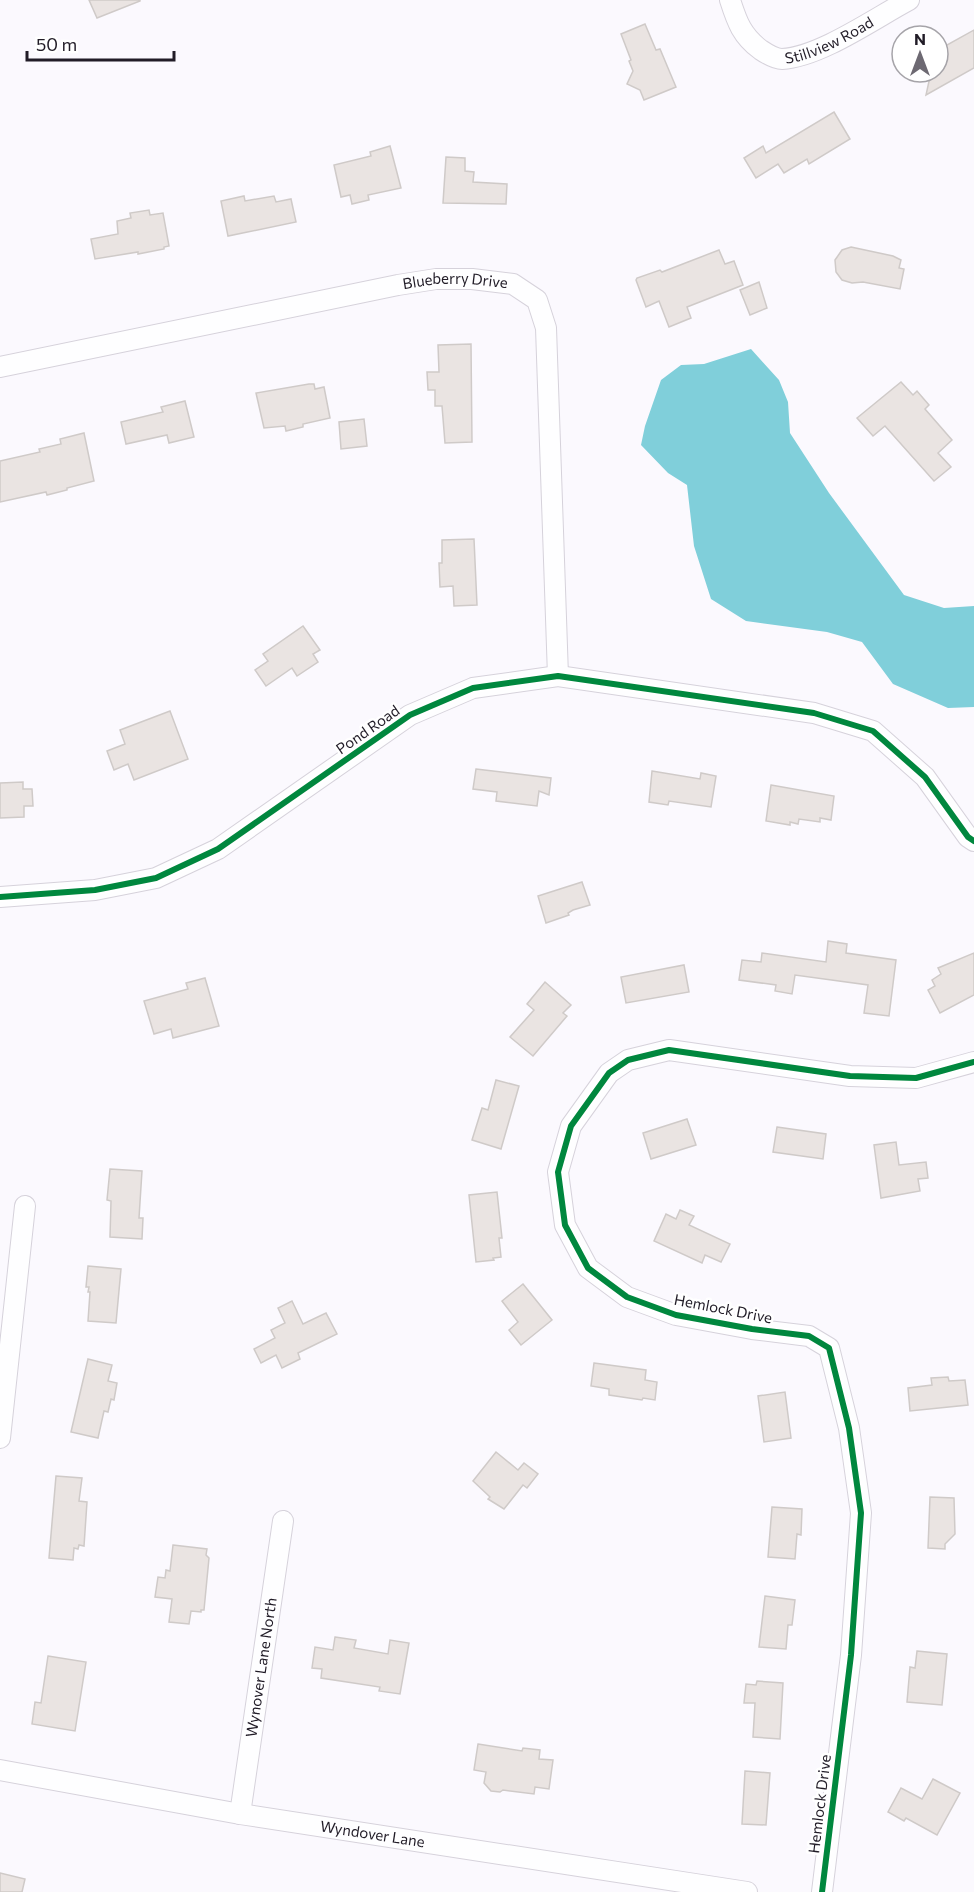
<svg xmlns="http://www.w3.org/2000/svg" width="974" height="1892" font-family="Commissioner,sans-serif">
	<rect width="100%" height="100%" fill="#fbf9fe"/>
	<polygon fill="#80cfda" points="751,349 779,380 788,402 790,433 829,493 904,595 944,608 974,606 974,707 948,708 893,684 862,642 827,632 746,621 711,599 694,546 687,485 668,473 641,445 645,426 661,380 681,365 704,364"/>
	<g fill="#eae4e2" stroke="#cfcac8" stroke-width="1.5">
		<polygon points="89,0 140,0 140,1 97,18"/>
		<polygon points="645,24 656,50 660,49 676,87 644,100 640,90 627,84 633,71 629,61 631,60 621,34"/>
		<polygon points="974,30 974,68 926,95 931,72 938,72 938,50"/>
		<polygon points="834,112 850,139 809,164 807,159 784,173 778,164 756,178 744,158 763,146 766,153"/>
		<polygon points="390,146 401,188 368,195 369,200 352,204 350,195 341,197 334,165 371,156 370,152"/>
		<polygon points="446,157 465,158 465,171 474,172 473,182 507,184 506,204 443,203"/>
		<polygon points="244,196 245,201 274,196 276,202 291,199 296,222 228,236 221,201"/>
		<polygon points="149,210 150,215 163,213 169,246 164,247 164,249 138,254 138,252 95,259 91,239 118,234 117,221 131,218 130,213"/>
		<polygon points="851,247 893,256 901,260 899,268 904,269 900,289 863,282 852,283 842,280 836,272 835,260 842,250"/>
		<polygon points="719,250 725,264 734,261 743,285 687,307 691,318 669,327 659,301 646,307 636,280 637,278 660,270 662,272"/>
		<polygon points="759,282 767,308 750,315 740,290"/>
		<polygon points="471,344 472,442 445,443 442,406 435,406 435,390 428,390 427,372 439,372 438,345"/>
		<polygon points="901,382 913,395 917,391 929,405 925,409 952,440 938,453 951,467 934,481 885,426 873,436 857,418"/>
		<polygon points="309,384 314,384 315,389 324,387 330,418 303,424 303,427 286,431 285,426 264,428 256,393"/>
		<polygon points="185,401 194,437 169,443 167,435 126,444 121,422 163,412 161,407"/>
		<polygon points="364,419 367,446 341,449 339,422"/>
		<polygon points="84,433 94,481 67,488 67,490 47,495 46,492 0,502 0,461 40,452 39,449 61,444 60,439"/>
		<polygon points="474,539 477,605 454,606 453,586 440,587 439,563 442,563 442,540"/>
		<polygon points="303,626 320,650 313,654 318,662 297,676 292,668 266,686 255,670 268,661 263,654"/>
		<polygon points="170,711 188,759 134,780 128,764 114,770 107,751 125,744 120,730"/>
		<polygon points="476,769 551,778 549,795 539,791 537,806 496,801 497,792 473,789"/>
		<polygon points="652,771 700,779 701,773 716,776 711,807 669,801 668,805 649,802"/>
		<polygon points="23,782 23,789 32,789 33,806 24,806 24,817 0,818 0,783"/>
		<polygon points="771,785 834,796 831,820 820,818 820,822 799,819 798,824 790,822 790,825 766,821"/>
		<polygon points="582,882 590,905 573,910 568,913 569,915 546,923 538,896"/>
		<polygon points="828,941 847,944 846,953 896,960 889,1016 864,1013 868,985 795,975 792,994 775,991 776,985 739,980 742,960 761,962 762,953 826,962"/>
		<polygon points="974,953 974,995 940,1013 928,990 935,986 932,980 941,974 938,968"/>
		<polygon points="684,965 689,992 626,1003 621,977"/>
		<polygon points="205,978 219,1026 173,1038 171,1029 154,1034 144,1001 188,989 186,983"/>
		<polygon points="545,982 571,1005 563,1013 567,1016 533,1056 510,1037 534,1010 527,1004"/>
		<polygon points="496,1080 519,1086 501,1149 472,1140 482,1108 488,1110"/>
		<polygon points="687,1119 696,1145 651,1159 643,1133"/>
		<polygon points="777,1127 826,1134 823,1159 773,1152"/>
		<polygon points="896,1142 899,1165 926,1162 928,1178 918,1179 920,1191 881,1198 874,1145"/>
		<polygon points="110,1169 142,1171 139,1218 143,1218 142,1239 110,1237 111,1201 107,1200"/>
		<polygon points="497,1192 502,1238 499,1238 501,1257 493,1258 494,1260 476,1262 469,1195"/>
		<polygon points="680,1210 694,1216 689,1225 730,1244 721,1262 705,1255 702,1263 654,1241 666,1214 676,1219"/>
		<polygon points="88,1266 121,1269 116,1323 88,1321 90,1292 88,1292 89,1287 86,1287"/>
		<polygon points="523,1284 552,1320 521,1345 509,1330 518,1322 502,1301"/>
		<polygon points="292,1301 303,1324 326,1313 337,1334 298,1353 300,1359 282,1368 276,1355 261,1363 254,1349 275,1338 271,1330 285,1323 278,1308"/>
		<polygon points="88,1359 112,1365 108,1381 117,1383 114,1400 111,1399 108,1412 104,1411 98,1438 71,1432"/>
		<polygon points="594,1363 646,1370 645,1380 657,1382 655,1400 643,1398 642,1400 609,1395 609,1389 591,1386"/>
		<polygon points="948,1377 949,1381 965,1380 968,1405 910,1411 908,1388 932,1385 931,1378"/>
		<polygon points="785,1392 791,1438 764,1442 758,1396"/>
		<polygon points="496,1452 518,1470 524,1463 538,1474 527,1488 523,1485 504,1509 488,1499 490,1497 473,1481"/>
		<polygon points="56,1476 82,1478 79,1501 87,1502 84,1546 79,1545 78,1549 74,1548 73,1560 49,1558"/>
		<polygon points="930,1497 954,1498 955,1534 945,1544 945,1549 928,1548"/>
		<polygon points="772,1507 802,1509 801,1535 797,1534 795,1559 768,1557"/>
		<polygon points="173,1545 207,1549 206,1555 209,1558 204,1610 201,1610 201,1612 191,1611 189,1624 169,1622 172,1599 155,1597 158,1577 165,1578 166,1570 170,1571"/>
		<polygon points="765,1596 795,1600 792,1625 788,1625 786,1649 759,1647"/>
		<polygon points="335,1637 356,1640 354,1648 388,1654 390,1640 409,1643 400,1694 379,1691 380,1687 321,1678 322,1669 312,1668 315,1647 333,1650"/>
		<polygon points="917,1651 947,1654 942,1705 907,1702 910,1667 915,1668"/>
		<polygon points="48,1656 86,1662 75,1731 32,1724 35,1702 41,1703"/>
		<polygon points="757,1681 783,1683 780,1739 753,1737 755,1703 744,1703 746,1684 756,1685"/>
		<polygon points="478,1744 522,1751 523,1748 540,1750 539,1759 553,1760 549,1789 535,1787 534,1794 503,1790 500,1792 491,1791 484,1783 486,1772 474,1770"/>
		<polygon points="745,1771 770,1773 766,1825 742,1824"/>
		<polygon points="933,1779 960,1793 937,1835 906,1818 904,1821 888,1812 901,1788 922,1799"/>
		<polygon points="0,1873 25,1879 22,1892 0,1892"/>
	</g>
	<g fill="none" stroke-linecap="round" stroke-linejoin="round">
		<defs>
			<g id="minor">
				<path id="s1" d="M730,0C737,22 742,36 761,50C767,54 775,59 782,59C820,57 875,18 909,0"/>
				<path id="s2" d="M0,367L398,285L436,279H472L513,284L537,300L546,328L558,676"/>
				<polyline points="0,897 95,890 156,878 218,849 410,715 473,688 558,676 814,713 873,731 925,777 968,837 974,841"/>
				<polyline points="0,1438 25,1206"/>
				<path id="s3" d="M0,1770L240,1814L747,1892"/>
				<path id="s4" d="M240,1814L283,1521"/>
				<polyline points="822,1892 851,1655 861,1513 849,1428 829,1348 809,1336 752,1329 676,1315 627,1297 588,1268 565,1225 558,1172 571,1126 609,1073 628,1060 669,1050 850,1076 916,1078 974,1062"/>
			</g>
		</defs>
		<use href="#minor" stroke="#d6d2db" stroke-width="22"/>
		<use href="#minor" stroke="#fefeff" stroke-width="20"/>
		<defs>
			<g id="cycleway">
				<polyline points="0,897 95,890 156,878 218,849 410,715 473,688 558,676 814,713 873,731 925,777 968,837 974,841"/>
				<polyline points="822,1892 851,1655 861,1513 849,1428 829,1348 809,1336 752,1329 676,1315 627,1297 588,1268 565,1225 558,1172 571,1126 609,1073 628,1060 669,1050 850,1076 916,1078 974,1062"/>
			</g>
		</defs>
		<use href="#cycleway" stroke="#fff" stroke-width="10"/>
		<use href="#cycleway" stroke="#00873e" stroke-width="6"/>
	</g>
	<g text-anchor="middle" stroke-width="5" stroke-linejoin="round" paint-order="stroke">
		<g font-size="15" fill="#211c27" stroke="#fff">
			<text dy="5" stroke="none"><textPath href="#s1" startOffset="134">Stillview Road</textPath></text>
			<text dy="5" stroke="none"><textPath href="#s2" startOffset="464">Blueberry Drive</textPath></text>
			<text transform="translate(368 730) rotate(-35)" y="5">Pond Road</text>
			<text transform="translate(723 1309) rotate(11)" y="5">Hemlock Drive</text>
			<text dy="5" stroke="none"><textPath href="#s4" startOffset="148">Wynover Lane North</textPath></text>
			<text transform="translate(820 1804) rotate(-83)" y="5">Hemlock Drive</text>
			<text dy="5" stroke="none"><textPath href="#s3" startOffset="378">Wyndover Lane</textPath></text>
		</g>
	</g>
	<g transform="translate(920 54)"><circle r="28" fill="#ffffff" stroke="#a6a4a9" stroke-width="1.5"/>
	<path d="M0-4.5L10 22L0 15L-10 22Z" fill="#6d6972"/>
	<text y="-9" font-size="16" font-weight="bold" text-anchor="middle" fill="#211c27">N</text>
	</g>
	<path d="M27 51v9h147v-9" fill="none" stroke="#211c27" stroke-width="3"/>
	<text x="36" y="51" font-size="18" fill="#211c27" stroke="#ffffff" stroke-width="4.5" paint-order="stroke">50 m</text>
</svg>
